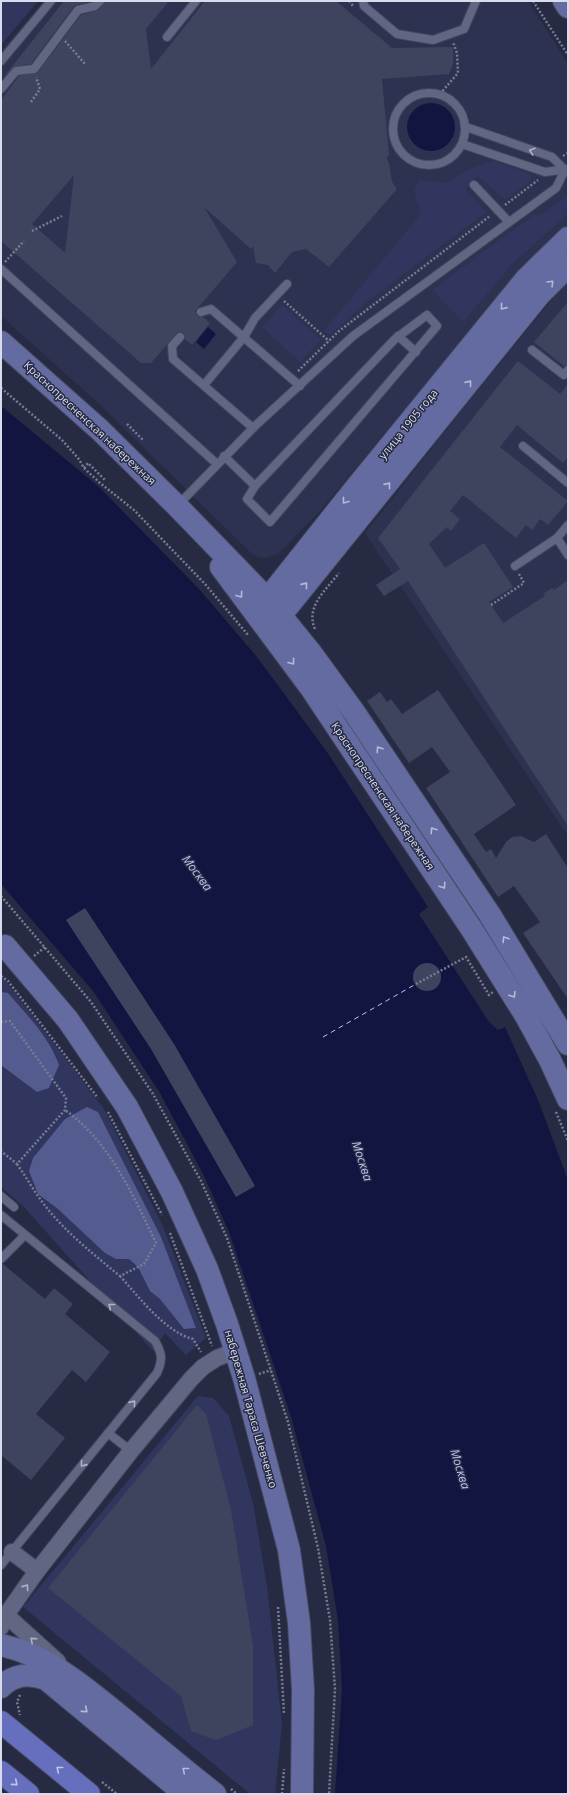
<svg xmlns="http://www.w3.org/2000/svg" width="569" height="1795" font-family="'Open Sans',sans-serif">
	<rect width="100%" height="100%" fill="#262a43"/>
	<g fill="#2d3251">
		<polygon points="44,1 528,1 568,64 568,225 523,266 319,512 284,548 276,555 264,558 257,557 251,553 95,400 1,316 1,51"/>
		<polygon points="568,280 568,836 365,533 466,405"/>
	</g>
	<g fill="#31365f">
		<polygon points="1,1 38,1 1,45"/>
		<polygon points="494,161 532,175 528,183 505,200 478,176 465,189 486,212 368,301 330,335 324,331 421,214 414,191 419,180 446,183 470,169"/>
		<polygon points="568,195 568,214 514,262 463,322 432,290 533,215 541,215"/>
		<polygon points="282,305 321,340 300,362 262,327"/>
		<polygon points="2,976 104,1109 162,1224 206,1338 186,1355 165,1333 153,1351 23,1206 1,1187"/>
		<polygon points="198,1396 213,1398 229,1416 253,1503 267,1586 282,1724 275,1794 250,1794 23,1607"/>
	</g>
	<g fill="#545c8f">
		<path d="M1,992L8,993C27,1015 49,1037 59,1065L49,1088L37,1092L1,1065Z"/>
		<polygon points="87,1107 98,1112 161,1237 196,1328 184,1329 160,1299 150,1291 138,1267 129,1259 116,1259 105,1253 58,1209 38,1194 29,1171 33,1158 65,1119"/>
	</g>
	<g fill="#131541">
		<circle cx="431" cy="127" r="24"/>
		<polygon points="208,327 216,334 204,349 196,342"/>
		<polygon points="1,406 98,486 199,589 257,657 327,752 428,907 419,914 489,1022 498,1030 505,1027 538,1100 568,1180 568,1794 335,1794 342,1689 338,1620 326,1546 291,1417 229,1232 204,1176 160,1093 93,991 1,884"/>
	</g>
	<g fill="none" stroke-linecap="round" stroke-linejoin="round">
		<polyline stroke="#bac4f3" stroke-width="1" stroke-dasharray="5 4" stroke-linecap="butt" points="323,1037 416,984"/>
	</g>
	<g fill="#3f445e" fill-rule="evenodd">
		<polygon points="64,1 92,1 74,6 31,64 15,66 3,78"/>
		<path d="M105,1H169L146,29L151,69L205,1H336L392,48L453,47V64L449,74L382,79L389,155L386,158L389,163L392,182L397,189L329,267L306,249L292,252L275,273L268,265L256,263L253,246L251,249L204,207L237,262L195,311L198,316L203,317L210,323L192,345L185,339L184,333L178,332L151,363H141L1,241V100L19,76L38,72L81,15L99,10ZM74,175L65,253L32,224Z"/>
		<polygon points="568,302 568,365 564,366 534,342"/>
		<polygon points="518,361 560,394 568,384 568,457 563,463 517,425 500,447 568,501 548,525 540,519 532,530 526,525 516,538 463,495 450,511 460,519 451,531 447,527 429,544 445,568 484,543 513,587 489,602 503,623 545,596 543,594 552,588 554,590 568,580 568,826 408,581 384,596 376,585 400,569 378,538"/>
		<polygon points="438,690 516,805 474,834 486,852 491,849 496,858 506,842 512,837 521,836 534,842 546,834 568,868 568,999 523,933 540,922 514,886 498,897 426,788 450,772 432,747 409,763 367,701 380,692 387,702 391,699 402,714"/>
		<polygon points="85,908 174,1044 255,1186 236,1197 151,1049 66,920"/>
		<circle cx="427" cy="977" r="14"/>
		<polygon points="1,1264 3,1264 45,1299 54,1288 73,1304 65,1314 110,1352 86,1382 72,1370 36,1414 65,1438 31,1480 1,1455"/>
		<polygon points="197,1405 206,1414 231,1510 253,1646 253,1725 216,1740 191,1731 181,1696 48,1588"/>
	</g>
	<g fill="none" stroke-linecap="round" stroke-linejoin="round">
		<defs>
			<g id="lane">
				<polyline points="363,1 364,6 397,34 433,40 464,29 476,1"/>
				<polyline points="167,37 196,1"/>
				<polyline points="1,61 51,1"/>
				<polyline points="1,89 16,71 34,69 78,10 95,6 100,1"/>
				<circle cx="429" cy="129" r="36"/>
				<polyline points="466,127 552,157 565,170"/>
				<polyline points="462,144 545,172 568,169"/>
				<polyline points="474,185 508,221"/>
				<polyline points="1,269 217,464"/>
				<polyline points="201,312 211,309 300,386"/>
				<polygon points="427,315 437,326 270,522 247,499 255,486 395,339"/>
				<polyline points="398,336 416,352"/>
				<polyline points="180,337 172,346 173,359 253,428"/>
				<polyline points="532,350 564,375 568,370"/>
				<polyline points="204,385 244,337 255,318 287,284"/>
				<polyline points="523,446 568,483"/>
				<polyline points="224,456 255,486"/>
				<polyline points="177,506 255,426 353,336 556,188 565,170"/>
				<polyline points="557,538 568,555"/>
				<polyline points="515,566 557,538 568,525"/>
				<polyline points="1,1196 14,1207"/>
				<path d="M1,1215L155,1341C162,1353 163,1360 157,1373L1,1565"/>
				<polyline points="1,1259 25,1235"/>
				<polyline points="108,1433 131,1451"/>
			</g>
			<g id="street">
				<polyline points="12,1552 37,1571"/>
				<polyline points="6,1615 58,1662"/>
				<polyline points="1,1627 6,1615 37,1571 131,1451 191,1379 203,1367 217,1358 236,1351"/>
			</g>
			<g id="secondary">
				<polyline points="564,1 568,7"/>
				<polyline points="1,342 100,430 177,506 268,600 311,653 354,712 490,915 568,1044"/>
				<polyline points="221,567 311,688 471,928 526,1016 550,1060 568,1099"/>
				<polyline points="258,611 354,490 526,279 568,238"/>
				<polyline points="272,626 539,295 568,266"/>
				<polyline points="1,949 5,946 68,1020 127,1107 172,1192 207,1269 227,1324 244,1378 289,1550 299,1623 303,1690 302,1794"/>
				<path d="M1,1645C53,1657 90,1692 130,1724C158,1748 186,1771 215,1794"/>
				<path d="M1,1687C14,1674 29,1673 46,1679L185,1794"/>
			</g>
			<g id="primary">
				<polyline points="1,1722 89,1794"/>
				<polyline points="1,1772 28,1794"/>
			</g>
		</defs>
		<use href="#lane" stroke="#43475c" stroke-width="10"/>
		<use href="#street" stroke="#43475c" stroke-width="18"/>
		<use href="#secondary" stroke="#43475c" stroke-width="24"/>
		<use href="#primary" stroke="#43475c" stroke-width="24"/>
		<g stroke="#787c91" stroke-width="2.5" stroke-dasharray="2 2" stroke-linecap="butt">
			<polyline points="349,1 353,6"/>
			<polyline points="533,1 568,55"/>
			<polyline points="65,41 86,65"/>
			<polyline points="440,94 458,73 457,53 453,42"/>
			<polyline points="31,102 40,89 36,77"/>
			<polyline points="563,156 568,153"/>
			<polyline points="505,205 538,180"/>
			<polyline points="32,231 62,216"/>
			<polyline points="5,262 24,241"/>
			<polyline points="284,301 329,341"/>
			<polyline points="298,371 339,331 490,216"/>
			<polyline points="1,388 62,440 78,458 84,468 100,483 134,510 205,584 248,635"/>
			<polyline points="127,424 144,441"/>
			<polyline points="84,468 88,463 105,480"/>
			<polyline points="491,605 524,583 519,574"/>
			<path d="M315,629C305,607 326,590 339,573"/>
			<polyline points="1,896 91,1002 153,1094 201,1181 227,1238 288,1422 318,1548 330,1620 335,1689 329,1794"/>
			<polyline points="34,956 45,947"/>
			<polyline points="1,976 8,981 98,1098"/>
			<polyline points="416,984 466,957 489,995 493,992"/>
			<polyline points="1,1022 10,1021 66,1098 65,1110 17,1164 1,1151"/>
			<polyline points="108,1112 162,1215"/>
			<polyline points="556,1112 568,1141"/>
			<path d="M17,1164C26,1177 34,1191 43,1203C64,1231 93,1254 120,1276L144,1264L156,1243C133,1195 109,1141 65,1110"/>
			<polyline points="170,1233 212,1346"/>
			<path d="M120,1276C139,1297 165,1332 193,1339L201,1352"/>
			<polyline points="259,1374 271,1370"/>
			<polyline points="278,1607 284,1714"/>
			<polyline points="20,1695 17,1702 20,1715"/>
			<polyline points="102,1782 117,1794"/>
			<polyline points="231,1789 237,1794"/>
			<polyline points="282,1794 284,1769"/>
		</g>
		<use href="#lane" stroke="#616783" stroke-width="8"/>
		<use href="#street" stroke="#616783" stroke-width="16"/>
		<use href="#secondary" stroke="#646ba1" stroke-width="22"/>
		<use href="#primary" stroke="#666fbe" stroke-width="22"/>
	</g>
	<defs><path id="oneway-chevron" d="M-2-3.5L2.5 0L-2 3.5" fill="none" stroke-width="1.6" stroke-linecap="round" stroke-linejoin="round"/></defs>
	<g stroke="#aeb3c7">
		<use href="#oneway-chevron" transform="translate(532 151) rotate(-161)"/>
		<use href="#oneway-chevron" transform="translate(111 1306) rotate(-141)"/>
		<use href="#oneway-chevron" transform="translate(133 1403) rotate(-51)"/>
		<use href="#oneway-chevron" transform="translate(83 1464) rotate(129)"/>
		<use href="#oneway-chevron" transform="translate(26 1587) rotate(-55)"/>
		<use href="#oneway-chevron" transform="translate(33 1640) rotate(-138)"/>
	</g>
	<g stroke="#b5bad6">
		<use href="#oneway-chevron" transform="translate(551 283) rotate(-45)"/>
		<use href="#oneway-chevron" transform="translate(503 307) rotate(129)"/>
		<use href="#oneway-chevron" transform="translate(469 383) rotate(-51)"/>
		<use href="#oneway-chevron" transform="translate(388 485) rotate(-51)"/>
		<use href="#oneway-chevron" transform="translate(345 501) rotate(128)"/>
		<use href="#oneway-chevron" transform="translate(305 585) rotate(-51)"/>
		<use href="#oneway-chevron" transform="translate(240 595) rotate(54)"/>
		<use href="#oneway-chevron" transform="translate(292 662) rotate(52)"/>
		<use href="#oneway-chevron" transform="translate(379 749) rotate(-124)"/>
		<use href="#oneway-chevron" transform="translate(433 830) rotate(-124)"/>
		<use href="#oneway-chevron" transform="translate(443 886) rotate(57)"/>
		<use href="#oneway-chevron" transform="translate(505 939) rotate(-122)"/>
		<use href="#oneway-chevron" transform="translate(513 995) rotate(58)"/>
		<use href="#oneway-chevron" transform="translate(85 1710) rotate(40)"/>
		<use href="#oneway-chevron" transform="translate(185 1770) rotate(-141)"/>
	</g>
	<g stroke="#c1c6e3">
		<use href="#oneway-chevron" transform="translate(59 1769) rotate(-141)"/>
		<use href="#oneway-chevron" transform="translate(15 1783) rotate(40)"/>
	</g>
	<g text-anchor="middle" stroke-width="3" stroke-linejoin="round" paint-order="stroke">
		<g font-size="11" fill="#d8dcec" stroke="#262a43">
			<text transform="translate(90 423) rotate(43)" y="4">Краснопресненская набережная</text>
			<text transform="translate(408 424) rotate(-51)" y="4">улица 1905 года</text>
			<text transform="translate(383 796) rotate(56)" y="4">Краснопресненская набережная</text>
			<text transform="translate(251 1409) rotate(74)" y="4">набережная Тараса Шевченко</text>
		</g>
		<g font-size="12" font-style="italic" fill="#bac4f3" stroke="#262a43">
			<text transform="translate(197 873) rotate(53)" y="4">Москва</text>
			<text transform="translate(362 1161) rotate(72)" y="4">Москва</text>
			<text transform="translate(460 1469) rotate(73)" y="4">Москва</text>
		</g>
	</g>
	<rect width="569" height="1795" fill="none" stroke="#d8dcec" stroke-width="4"/>
</svg>
